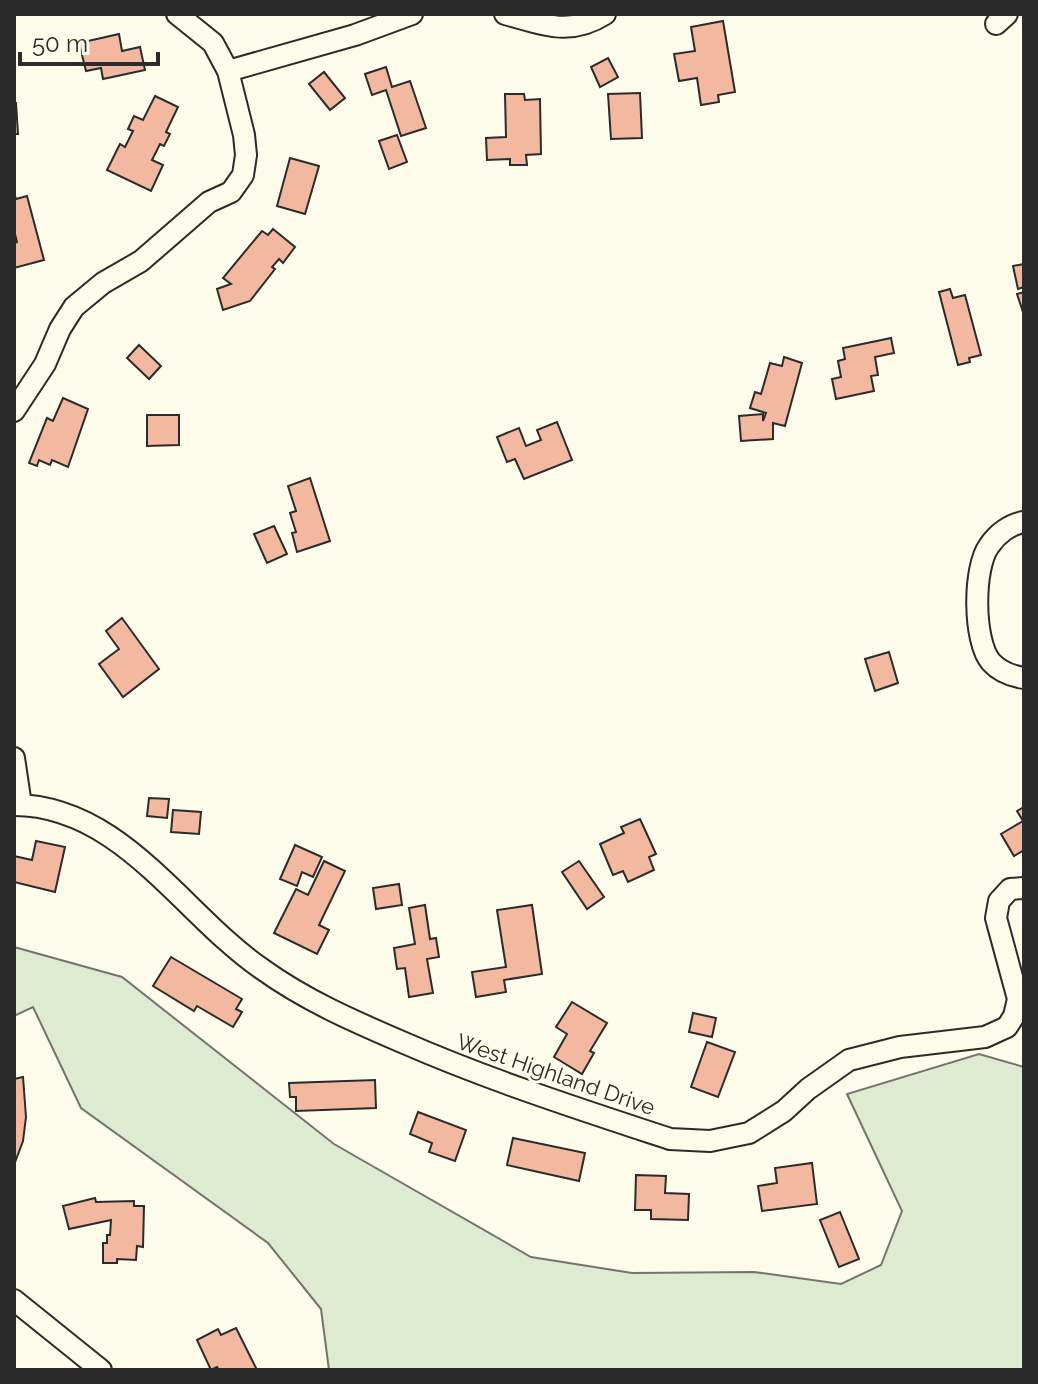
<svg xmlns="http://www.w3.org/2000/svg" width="1038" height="1384" font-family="Raleway,sans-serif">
	<rect width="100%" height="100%" fill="#fdfbea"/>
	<polygon fill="#deebd1" stroke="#74746e" stroke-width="2" points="14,947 122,977 334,1144 531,1257 632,1273 754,1272 841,1284 881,1265 902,1211 847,1094 979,1054 1024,1067 1024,1370 329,1370 321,1309 268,1243 81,1108 33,1007 14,1016"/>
	<g fill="#f2b8a0" stroke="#2b2b2b" stroke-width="2">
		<polygon points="723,21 735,92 718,95 719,102 701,105 697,78 679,81 674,54 695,51 691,27"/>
		<polygon points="119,34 122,51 140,47 145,70 103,79 101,68 86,71 79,43"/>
		<polygon points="608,58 618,77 600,87 591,67"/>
		<polygon points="386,67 392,87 410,81 426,128 401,136 386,90 372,95 365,74"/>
		<polygon points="324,72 345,98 330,110 309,84"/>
		<polygon points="640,93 642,138 611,139 608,94"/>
		<polygon points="505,94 524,94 525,100 540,99 541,154 526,155 527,165 510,165 510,159 487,160 486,138 506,137"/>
		<polygon points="155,96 178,107 166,132 170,134 164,146 160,144 152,160 163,165 151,191 107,170 120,144 125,147 133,131 128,129 134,116 143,120"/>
		<polygon points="14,103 16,103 18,134 14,134"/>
		<polygon points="397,135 407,162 389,169 379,141"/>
		<polygon points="290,158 319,166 305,214 277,206"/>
		<polygon points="14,193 16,199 27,196 44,260 14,268 14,243 17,242 14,230"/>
		<polygon points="273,229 295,247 283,263 279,259 272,267 275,269 250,301 223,310 217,289 231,284 223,278 262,231 268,235"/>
		<polygon points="1024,264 1024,287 1018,289 1013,266"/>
		<polygon points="950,289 953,298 965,295 981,355 969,358 970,362 958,365 939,292"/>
		<polygon points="1024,292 1024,315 1017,294"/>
		<polygon points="891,338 894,353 875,357 878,375 871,376 874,391 836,399 832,379 841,377 838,361 845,359 843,348"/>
		<polygon points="139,345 161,366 149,379 127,358"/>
		<polygon points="784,357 802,363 785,426 773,423 773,439 741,441 739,416 763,414 763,421 766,413 750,408 755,392 761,394 770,363 782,366"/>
		<polygon points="63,398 88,409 68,467 52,460 50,465 39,460 37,466 29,463 47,418 53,421"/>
		<polygon points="147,415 179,415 179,445 147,446"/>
		<polygon points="557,422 572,460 524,479 515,459 507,462 497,437 519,428 526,446 541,440 537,430"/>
		<polygon points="310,478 330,541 297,552 292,533 296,532 290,513 296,511 288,486"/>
		<polygon points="274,526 287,554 267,563 254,534"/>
		<polygon points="122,618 159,669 123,697 99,664 119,649 106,631"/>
		<polygon points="889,652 898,683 875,691 865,659"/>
		<polygon points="149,798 169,799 167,818 147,816"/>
		<polygon points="1024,807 1024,850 1014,856 1001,834 1023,821 1017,811"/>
		<polygon points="173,810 201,812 199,834 171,832"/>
		<polygon points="640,819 656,854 649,857 654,870 628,882 623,871 613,875 600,844 624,833 621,827"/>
		<polygon points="36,841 65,847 55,892 14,882 14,856 32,860"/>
		<polygon points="295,845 322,857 313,877 302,872 297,886 280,879"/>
		<polygon points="324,861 345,871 319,925 329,930 317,954 274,933 296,889 308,895"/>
		<polygon points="579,861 604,897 587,909 562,872"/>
		<polygon points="399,884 402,905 376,909 373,888"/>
		<polygon points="425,905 430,939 436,938 439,957 427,959 433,993 409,997 405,968 397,969 394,948 415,944 409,908"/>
		<polygon points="532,905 542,974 504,980 506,992 476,997 472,972 506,967 497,910"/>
		<polygon points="171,957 242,999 236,1009 242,1012 233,1027 197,1006 194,1011 153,986"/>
		<polygon points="572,1002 607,1023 590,1051 594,1053 582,1074 554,1057 567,1034 556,1027"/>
		<polygon points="693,1013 716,1018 712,1037 689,1032"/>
		<polygon points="707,1042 735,1052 718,1097 691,1087"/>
		<polygon points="23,1077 26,1117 23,1141 14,1165 14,1079"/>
		<polygon points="375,1080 376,1108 296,1111 296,1097 290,1097 289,1083"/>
		<polygon points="418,1112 466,1130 455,1161 429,1152 432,1143 410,1134"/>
		<polygon points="513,1138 585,1153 579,1181 507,1165"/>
		<polygon points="812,1163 817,1204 762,1211 758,1186 777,1183 775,1168"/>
		<polygon points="636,1175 666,1176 665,1193 689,1194 688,1220 651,1219 651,1210 635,1210"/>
		<polygon points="95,1198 96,1202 134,1201 134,1206 144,1206 143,1247 137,1246 136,1260 117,1259 117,1263 103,1263 103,1243 107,1243 107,1235 110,1235 111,1220 69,1229 63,1206"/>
		<polygon points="840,1212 859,1259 839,1267 820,1220"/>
		<polygon points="236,1328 257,1370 219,1370 217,1367 211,1370 197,1340 218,1329 221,1335"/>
	</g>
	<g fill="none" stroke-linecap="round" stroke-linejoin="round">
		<defs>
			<g id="minor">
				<path d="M505,14C543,24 569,37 605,14"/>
				<polyline points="996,24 1007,14"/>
				<polyline points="228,71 355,35 412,14"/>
				<polyline points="14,411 45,364 60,329 74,307 103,283 141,261 209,202 231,192 243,175 246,155 244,135 228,71 213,43 177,14"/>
				<path d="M1024,522C1010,524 997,534 989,546C973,568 973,641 991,662C1000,672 1011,676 1024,678"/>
				<polyline points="14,758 21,805"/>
				<path d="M14,805C121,805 183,915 262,969C305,1000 353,1021 402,1042C489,1080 579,1109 670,1139L710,1141L749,1133L784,1111L808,1089L849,1060L900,1047L985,1037L1007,1027L1014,1016L1018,999L996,918L999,901L1010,889L1024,888"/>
				<polyline points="14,1300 101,1370"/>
			</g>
		</defs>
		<use href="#minor" stroke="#2b2b2b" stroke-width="24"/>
		<use href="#minor" stroke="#fdfbea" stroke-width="20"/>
	</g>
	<g text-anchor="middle" stroke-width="6" stroke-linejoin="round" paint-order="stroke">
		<g font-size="22" fill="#2b2b2b" stroke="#fdfbea">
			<text transform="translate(556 1074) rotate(19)" y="8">West Highland Drive</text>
		</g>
	</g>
	<rect width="1038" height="1384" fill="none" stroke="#2b2b2b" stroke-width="32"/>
	<path d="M20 52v12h138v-12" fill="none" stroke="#2b2b2b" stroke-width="4"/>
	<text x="32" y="52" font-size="24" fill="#2b2b2b" stroke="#fdfbea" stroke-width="6" paint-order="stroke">50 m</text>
</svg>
